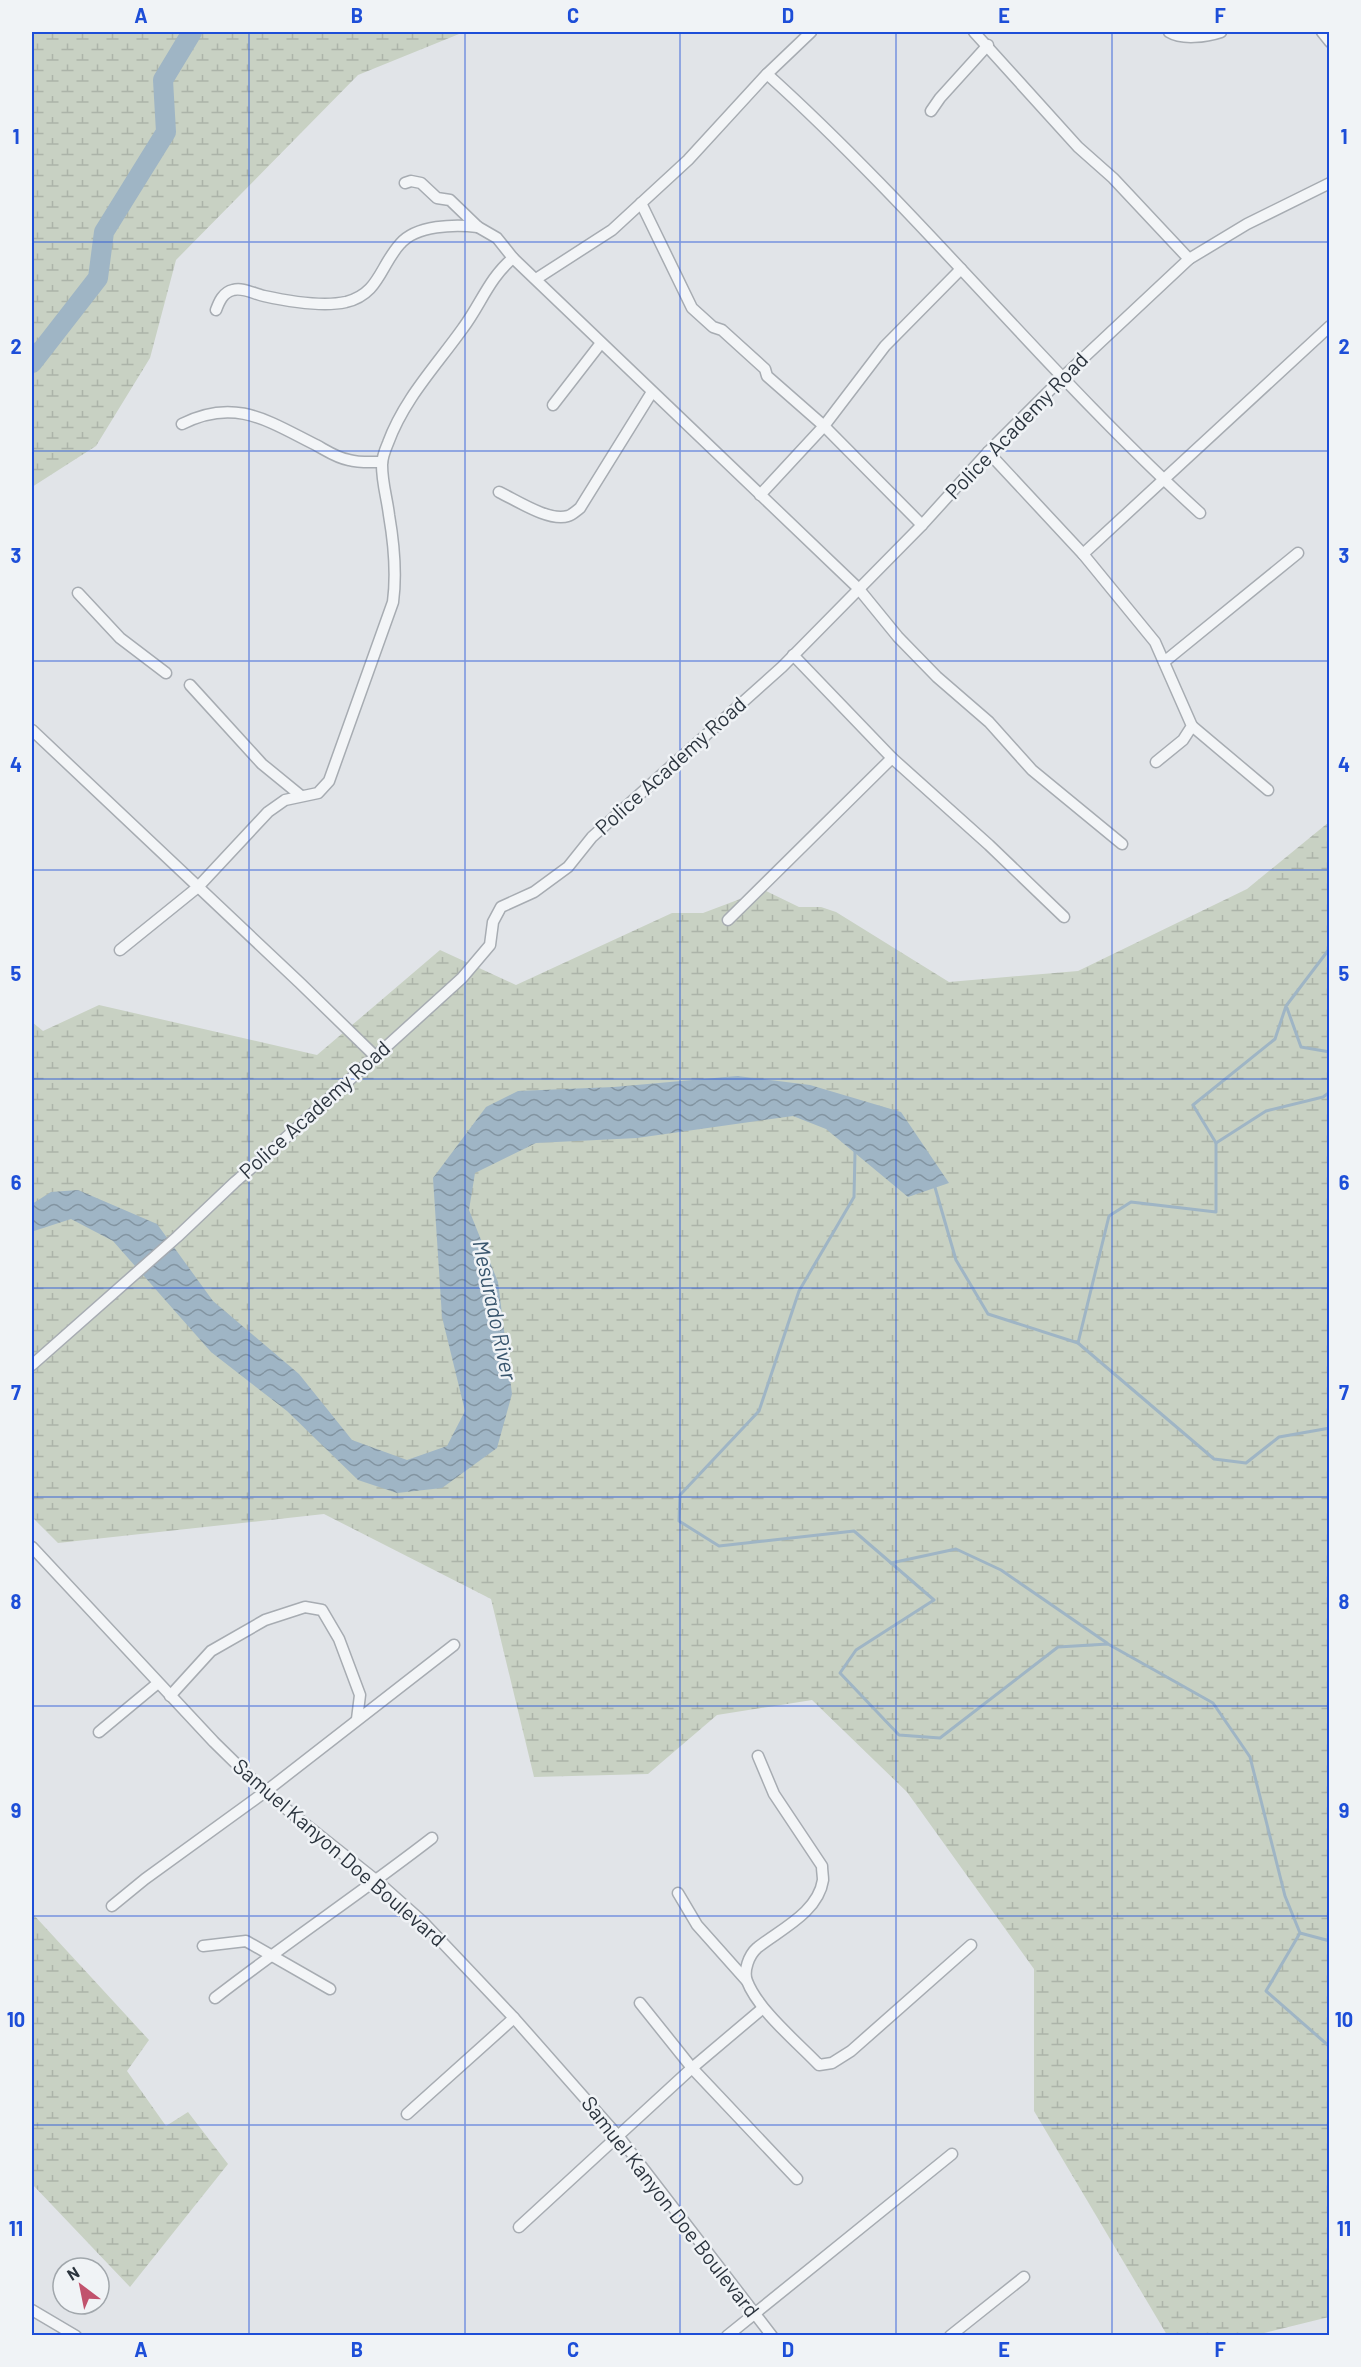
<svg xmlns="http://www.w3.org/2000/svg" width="1361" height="2367" font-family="Barlow,sans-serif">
	<defs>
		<pattern id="wetland-marsh" width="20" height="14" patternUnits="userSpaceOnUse" patternTransform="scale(1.5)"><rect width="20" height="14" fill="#c8d1c3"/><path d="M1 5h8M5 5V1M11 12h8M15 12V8" fill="none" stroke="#acb4a9"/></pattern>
		<pattern id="water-waves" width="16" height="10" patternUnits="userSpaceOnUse" patternTransform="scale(1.5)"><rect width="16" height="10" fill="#9fb5c5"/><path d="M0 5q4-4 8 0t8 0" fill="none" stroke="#8294a1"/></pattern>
	</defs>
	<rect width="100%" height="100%" fill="#e1e4e8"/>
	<g fill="url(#wetland-marsh)">
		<polygon points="32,32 464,32 358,75 176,260 150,358 96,446 32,487"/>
		<polygon points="1329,822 1329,2317 1256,2335 1167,2335 1034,2111 1034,1969 907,1792 812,1700 717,1715 648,1774 534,1777 491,1599 324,1514 58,1543 32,1517 32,1022 43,1031 99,1005 317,1055 440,950 516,985 672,913 703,913 764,890 799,907 821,907 836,912 949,982 1078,971 1247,889"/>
		<polygon points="32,1913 149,2040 127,2071 166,2126 188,2112 228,2164 130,2287 32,2184"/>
	</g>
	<polygon fill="url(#water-waves)" points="737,1076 810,1085 901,1112 949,1183 908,1197 826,1129 793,1116 637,1138 536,1143 475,1173 469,1210 498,1282 512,1394 497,1448 442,1488 397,1493 358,1480 287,1411 211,1352 113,1241 71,1219 34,1231 32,1234 32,1204 51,1192 78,1190 157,1224 213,1301 299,1374 352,1440 407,1460 447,1446 465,1411 442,1317 433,1178 486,1107 518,1091 614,1087"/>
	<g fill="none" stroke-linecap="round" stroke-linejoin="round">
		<g stroke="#9fb5c5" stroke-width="3">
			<polyline points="1287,1008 1301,1047 1330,1052"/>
			<polyline points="1216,1143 1266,1111 1323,1097 1330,1092"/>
			<polyline points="855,1152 854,1197 799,1291 759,1411 680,1495 679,1521 719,1546 854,1531 934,1600 856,1650 840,1673 899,1735 940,1738 1058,1647 1108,1644 1213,1703 1250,1757 1285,1896 1300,1933 1330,1941"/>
			<polyline points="934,1184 956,1260 988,1314 1078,1343 1214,1459 1246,1463 1279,1437 1330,1428"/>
			<polyline points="1078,1343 1109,1216 1131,1202 1216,1212 1216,1143 1193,1105 1275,1039 1286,1006 1330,948"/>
			<polyline points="891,1563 956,1549 1001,1570 1107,1643"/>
			<polyline points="1300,1933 1266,1991 1330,2047"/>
		</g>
		<polyline stroke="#9fb5c5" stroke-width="20" points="32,363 98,278 104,232 166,132 163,80 192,32"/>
		<defs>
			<g id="minor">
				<polyline points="974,32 1078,147 1113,178 1189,259"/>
				<path d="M1169,32C1182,40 1206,37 1221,32"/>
				<polyline points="1322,32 1330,42"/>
				<path d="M767,74C920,212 1048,375 1200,513"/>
				<polyline points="931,111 940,98 988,45"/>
				<polyline points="405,183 411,181 421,183 437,198 450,200 478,227 497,238 513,258 858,588 898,637 937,677 989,722 1032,770 1122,844"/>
				<polyline points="641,203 692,308 713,327 722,330 765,369 767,376 824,426 922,525"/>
				<polyline points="536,279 612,230 688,160 767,74 811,32"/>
				<path d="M216,310C219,302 223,292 233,290C243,287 254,294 264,296C287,301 323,307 346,302C379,294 380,266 400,244C416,225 455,224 478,227"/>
				<polyline points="553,405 601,343"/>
				<path d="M182,424C235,397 268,421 316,445C327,451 337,458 349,460C359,463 371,462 382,462"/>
				<polyline points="988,452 1083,554 1155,642 1192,726 1183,740 1156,762"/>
				<path d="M499,492C516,500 549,522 568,516C572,515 576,511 580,508L652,392"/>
				<polyline points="760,495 824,426 885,346 961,269"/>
				<polyline points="1083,554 1330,326"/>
				<polyline points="78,593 120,638 166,673"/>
				<polyline points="793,655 892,758 989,845 1064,917"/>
				<polyline points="1164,662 1298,553"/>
				<polyline points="190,685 262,764 300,795"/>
				<polyline points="1192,726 1268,790"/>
				<polyline points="32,730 300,983 375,1056"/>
				<polyline points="728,920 892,758"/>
				<path d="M120,950L198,887L268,812L285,800L318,793L329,781L393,602C397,572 394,544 389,515C387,498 382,483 382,465C382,458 385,450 388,443C404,399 436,366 463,328C481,304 489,278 513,258"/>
				<polyline points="32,1365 177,1237 235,1182 270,1152 462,978 490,945 493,922 501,907 534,892 568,867 592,837 782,667 922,525 988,452 1063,377 1189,259 1247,224 1330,183"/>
				<polyline points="32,1547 214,1742 265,1792 377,1881 423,1922 514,2018 619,2137 772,2336"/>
				<polyline points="170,1696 211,1651 265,1620 305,1607 322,1610 339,1639 360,1695 357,1719"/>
				<polyline points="99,1732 158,1683"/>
				<path d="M758,1756L774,1794L822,1866C822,1871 823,1876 823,1880C818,1913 779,1930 757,1948C749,1955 743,1971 747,1981C758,2010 797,2042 819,2065L832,2063L851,2051L971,1945"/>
				<polyline points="678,1893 697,1925 746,1980"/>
				<polyline points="112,1906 145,1879 265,1792 454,1645"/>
				<polyline points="203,1946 246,1941 330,1989"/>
				<path d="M215,1998C286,1943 361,1893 432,1838"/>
				<polyline points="640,2003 692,2068 797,2179"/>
				<polyline points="407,2114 514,2018"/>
				<polyline points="519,2227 692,2068 763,2008"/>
				<polyline points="32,2310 76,2336"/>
				<polyline points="727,2336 952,2154"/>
				<polyline points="950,2336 1024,2277"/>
			</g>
		</defs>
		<use href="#minor" stroke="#a7acb2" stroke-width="13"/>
		<use href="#minor" stroke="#f3f5f7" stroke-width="10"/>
	</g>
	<path fill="none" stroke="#1d4ed8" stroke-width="1.5" stroke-opacity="0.55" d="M249,32V2336M465,32V2336M680,32V2336M896,32V2336M1112,32V2336M32,242H1330M32,451H1330M32,661H1330M32,870H1330M32,1079H1330M32,1288H1330M32,1497H1330M32,1706H1330M32,1916H1330M32,2125H1330"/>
	<g text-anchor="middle" stroke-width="5" stroke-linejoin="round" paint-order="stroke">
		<g font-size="21" fill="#2b343e" stroke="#f0f3f6">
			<text transform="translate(1017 426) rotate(-46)" y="7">Police Academy Road</text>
			<text transform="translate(671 766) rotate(-42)" y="7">Police Academy Road</text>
			<text transform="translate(315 1110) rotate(-42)" y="7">Police Academy Road</text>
			<text transform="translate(339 1853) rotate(41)" y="7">Samuel Kanyon Doe Boulevard</text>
			<text transform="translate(670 2207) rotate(52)" y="7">Samuel Kanyon Doe Boulevard</text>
		</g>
		<g font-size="22" font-style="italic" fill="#39566e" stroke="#f0f3f6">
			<text transform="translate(495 1310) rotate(78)" y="8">Mesurado River</text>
		</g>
	</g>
	<rect width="1361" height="2367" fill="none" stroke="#f0f3f6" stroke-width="66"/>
	<g transform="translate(81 2286) rotate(328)"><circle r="28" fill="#f0f3f6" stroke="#a1a7ac" stroke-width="1.5"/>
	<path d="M0-4.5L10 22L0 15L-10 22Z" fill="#c1526d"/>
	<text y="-9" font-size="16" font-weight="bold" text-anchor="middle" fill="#2b343e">N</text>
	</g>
	<rect x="33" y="33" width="1295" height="2301" fill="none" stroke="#1d4ed8" stroke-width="2"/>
	<g font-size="20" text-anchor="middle" font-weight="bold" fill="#1d4ed8">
		<text x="141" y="23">A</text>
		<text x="357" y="23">B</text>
		<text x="573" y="23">C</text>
		<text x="788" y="23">D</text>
		<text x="1004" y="23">E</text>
		<text x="1220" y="23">F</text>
		<text x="16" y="144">1</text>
		<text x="1344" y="144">1</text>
		<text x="16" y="354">2</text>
		<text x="1344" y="354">2</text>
		<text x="16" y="563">3</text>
		<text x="1344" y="563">3</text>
		<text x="16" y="772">4</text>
		<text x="1344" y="772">4</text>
		<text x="16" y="981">5</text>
		<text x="1344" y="981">5</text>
		<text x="16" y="1190">6</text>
		<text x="1344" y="1190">6</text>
		<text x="16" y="1400">7</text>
		<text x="1344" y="1400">7</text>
		<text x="16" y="1609">8</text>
		<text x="1344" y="1609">8</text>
		<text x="16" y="1818">9</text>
		<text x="1344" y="1818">9</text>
		<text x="16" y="2027">10</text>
		<text x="1344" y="2027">10</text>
		<text x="16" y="2236">11</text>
		<text x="1344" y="2236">11</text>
		<text x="141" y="2357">A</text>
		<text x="357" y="2357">B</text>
		<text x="573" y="2357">C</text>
		<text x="788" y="2357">D</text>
		<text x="1004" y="2357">E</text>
		<text x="1220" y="2357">F</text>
	</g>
</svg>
